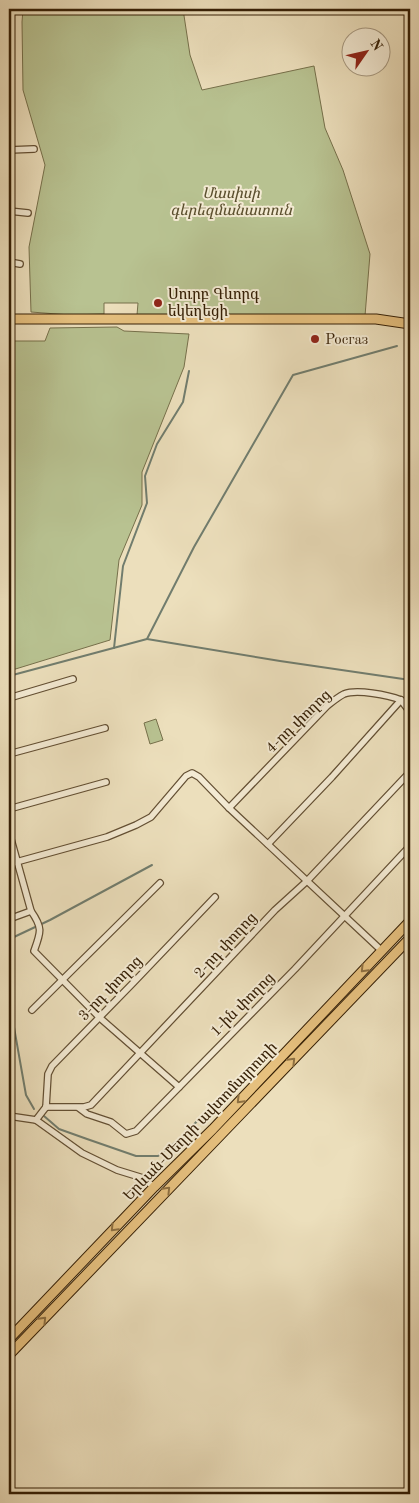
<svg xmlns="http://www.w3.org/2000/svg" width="419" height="1503" font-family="'Old Standard TT','Noto Serif Armenian',serif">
	<rect width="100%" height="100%" fill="#ecdfbc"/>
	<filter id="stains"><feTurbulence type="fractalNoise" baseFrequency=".004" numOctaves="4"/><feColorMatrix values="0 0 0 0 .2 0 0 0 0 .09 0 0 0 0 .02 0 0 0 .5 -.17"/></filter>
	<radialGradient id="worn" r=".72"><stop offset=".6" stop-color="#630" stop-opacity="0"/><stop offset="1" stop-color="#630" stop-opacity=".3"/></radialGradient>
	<g fill="#b8c291" stroke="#76704b">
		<polygon points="23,9 183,9 190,55 202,90 314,66 325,128 343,170 370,254 365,316 137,315 138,303 104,303 104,314 70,315 31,312 29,247 45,165 23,90 22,22"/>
		<polygon points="117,327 124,331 189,334 184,367 142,472 142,505 119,560 110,640 9,671 9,341 45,341 50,328"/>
		<polygon points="156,719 163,740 150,744 144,723"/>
	</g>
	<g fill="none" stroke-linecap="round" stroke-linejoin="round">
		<g stroke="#717d6e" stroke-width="2">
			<polyline points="147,639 280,661 410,680"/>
			<polyline points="114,648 123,566 147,503 145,476 157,444 183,402 189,371"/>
			<polyline points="9,676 147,639 194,547 293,375 397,346"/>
			<polyline points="9,937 14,937 50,920 152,865"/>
			<polyline points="9,999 26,1095 34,1109"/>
			<polyline points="44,1116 59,1129 87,1139 136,1156 158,1156 182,1137 221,1096 240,1083"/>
		</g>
		<defs>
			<g id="minor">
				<polyline points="9,150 34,149"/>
				<polyline points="9,211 28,213"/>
				<polyline points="9,262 20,264"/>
				<polyline points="9,698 73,679"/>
				<polyline points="401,700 410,712"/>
				<polyline points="9,754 105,728"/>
				<path d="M229,808L327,706C332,702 338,697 344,694C357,689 388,695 401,700"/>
				<polyline points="9,809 106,782"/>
				<path d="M9,832L31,911C43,928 41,932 34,951L100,1018L179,1087"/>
				<polyline points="268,844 332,777 401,700"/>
				<polyline points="9,864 107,837 136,825 151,817 186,776 192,773 199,777 229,808 382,951"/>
				<polyline points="9,919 31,911"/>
				<polyline points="32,1010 160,883"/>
				<polyline points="46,1107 84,1107 91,1105 275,910 307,881 410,772"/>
				<polyline points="46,1107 48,1074 52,1066 133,983 215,897"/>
				<polyline points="79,1108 87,1114 111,1122 126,1134 136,1131 295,969 410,846"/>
				<polyline points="9,1116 36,1120 82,1153 117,1170 143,1178 154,1187"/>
				<polyline points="36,1120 46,1107"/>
			</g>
			<polyline id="primary" points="9,319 376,319 410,324"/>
			<g id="trunk">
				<polyline points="9,1339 154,1187 213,1129 410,921"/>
				<polyline points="9,1355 410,938"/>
			</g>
		</defs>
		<use href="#minor" stroke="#634f33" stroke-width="8"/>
		<use href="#primary" stroke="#351f05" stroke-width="11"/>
		<use href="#trunk" stroke="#351f05" stroke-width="11"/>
		<use href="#minor" stroke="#f3ead3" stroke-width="5.5"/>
		<use href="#primary" stroke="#e6c07e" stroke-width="9"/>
		<use href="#trunk" stroke="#e6c07e" stroke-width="9"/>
	</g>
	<defs><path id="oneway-chevron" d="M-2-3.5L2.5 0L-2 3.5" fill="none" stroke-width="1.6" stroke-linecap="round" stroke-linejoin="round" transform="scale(1.25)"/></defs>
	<g stroke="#8e7042">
		<use href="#oneway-chevron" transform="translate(364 969) rotate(134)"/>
		<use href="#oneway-chevron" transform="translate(292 1061) rotate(-46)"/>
		<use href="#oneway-chevron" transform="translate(240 1100) rotate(134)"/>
		<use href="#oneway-chevron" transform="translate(167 1190) rotate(-46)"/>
		<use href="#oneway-chevron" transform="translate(114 1228) rotate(134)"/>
		<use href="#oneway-chevron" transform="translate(43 1320) rotate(-46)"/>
	</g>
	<g fill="#8f2418" stroke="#f3ead3" stroke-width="2">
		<circle cx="158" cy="303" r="5"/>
		<circle cx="315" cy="339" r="5"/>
	</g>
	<g text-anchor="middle" stroke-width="4" stroke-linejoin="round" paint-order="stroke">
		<g font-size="15" font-style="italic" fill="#5c502f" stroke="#f3ead3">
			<text x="231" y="198">Մասիսի<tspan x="231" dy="17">գերեզմանատուն</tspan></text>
		</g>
		<g font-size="15" fill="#351f05" stroke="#f3ead3" text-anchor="start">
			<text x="168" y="299">Սուրբ Գևորգ<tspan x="168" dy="17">եկեղեցի</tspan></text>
			<text x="325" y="344">Росгаз</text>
		</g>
		<g font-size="15" fill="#351f05" stroke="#f3ead3">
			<text transform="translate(298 721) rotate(-44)" y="5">4-րդ փողոց</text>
			<text transform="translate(225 945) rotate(-47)" y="5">2-րդ փողոց</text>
			<text transform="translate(110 988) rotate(-46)" y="5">3-րդ փողոց</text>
			<text transform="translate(242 1004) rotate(-45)" y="5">1-ին փողոց</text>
			<text transform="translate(200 1121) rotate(-46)" y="5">Երևան-Մեղրի ավտոմայրուղի</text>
		</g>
	</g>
	<rect width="419" height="1503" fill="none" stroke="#ecdfbc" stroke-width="30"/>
	<rect x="10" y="10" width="399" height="1483" fill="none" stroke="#351f05" stroke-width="2.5"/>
	<rect x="15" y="15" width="389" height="1473" fill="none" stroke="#351f05"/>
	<g transform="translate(366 52) rotate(56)"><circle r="24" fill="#f3ead3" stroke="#a79981"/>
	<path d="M0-4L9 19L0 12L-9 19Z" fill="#8f2418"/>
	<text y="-8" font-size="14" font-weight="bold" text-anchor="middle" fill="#351f05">N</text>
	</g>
	<rect width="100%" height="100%" filter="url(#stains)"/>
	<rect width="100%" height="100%" fill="url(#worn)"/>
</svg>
